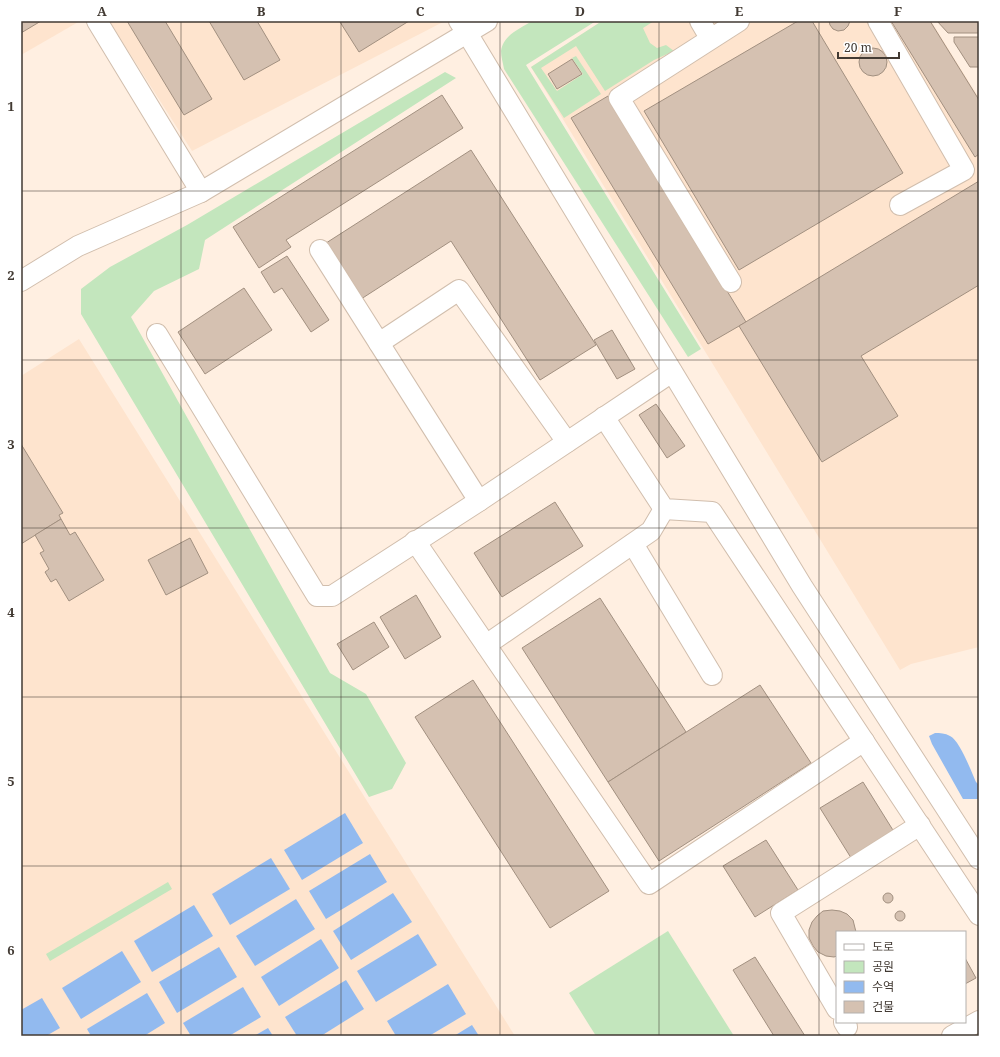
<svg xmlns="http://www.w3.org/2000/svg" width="1000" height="1057" font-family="'Noto Serif','Noto Sans KR',serif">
	<rect width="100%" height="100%" fill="#ffefe1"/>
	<g fill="#fee4ce">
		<polygon points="21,21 80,21 21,55"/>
		<polygon points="109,21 445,21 192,151"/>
		<polygon points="602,21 931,21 979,98 979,647 911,664 900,670 531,67"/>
		<polygon points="79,339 367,801 515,1036 21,1036 21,376"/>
	</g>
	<g fill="#c3e6bd">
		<path d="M532,21H596L526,65L701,349L688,357L504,69C503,63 501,57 501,51C503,35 521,28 532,21Z"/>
		<polygon points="602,21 654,21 643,28 650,43 657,48 666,45 674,51 654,60 605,91 576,46 541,68 557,91 583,74 572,58 576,56 601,94 564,118 531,67"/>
		<polygon points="445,72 456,78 205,240 199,269 154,291 131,317 330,673 366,694 406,763 392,789 369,797 81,314 81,289 110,267 187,225"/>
		<polygon points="168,882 172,889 50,961 46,954"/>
		<polygon points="668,931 734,1036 596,1036 569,993"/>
	</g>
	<g fill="#92baef">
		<path d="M935,733C940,733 945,733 950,736C960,741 971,771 976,782L979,785V799H963L932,744L929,736Z"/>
		<polygon points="345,813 363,843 302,880 284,850"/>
		<polygon points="370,854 387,882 326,919 309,891"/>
		<polygon points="271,858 290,889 230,925 212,894"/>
		<polygon points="393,893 412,922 351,960 333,931"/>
		<polygon points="296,899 315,929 255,966 236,936"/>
		<polygon points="194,905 213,936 152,972 134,941"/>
		<polygon points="418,934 437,965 376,1002 357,971"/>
		<polygon points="321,939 339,968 279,1006 261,977"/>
		<polygon points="219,947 237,977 177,1013 159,982"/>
		<polygon points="122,951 141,982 81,1019 62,988"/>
		<polygon points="346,980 364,1009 321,1036 297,1036 285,1017"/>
		<polygon points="448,984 466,1014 429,1036 396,1036 387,1021"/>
		<polygon points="243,987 261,1017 229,1036 191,1036 183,1023"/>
		<polygon points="147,993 165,1023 144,1036 91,1036 87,1029"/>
		<polygon points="42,998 60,1028 46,1036 21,1036 21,1010"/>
		<polygon points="472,1025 479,1036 454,1036"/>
		<polygon points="268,1028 273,1036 254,1036"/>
	</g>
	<g fill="#d5c1b1" stroke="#a29080">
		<polygon points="21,21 41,21 21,33"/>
		<polygon points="127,21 165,21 212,99 184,115"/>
		<polygon points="209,21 257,21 280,60 244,80"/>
		<polygon points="341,21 409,21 359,52 340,22"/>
		<polygon points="798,21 812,21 903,173 739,270 644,111"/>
		<polygon points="829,21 850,21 848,26 844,30 838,31 833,29 830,25"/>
		<polygon points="891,21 930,21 979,100 979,154 975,157"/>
		<polygon points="937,21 979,21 979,33 948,33"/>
		<polygon points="954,37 979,37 979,67 970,67 954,42"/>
		<circle cx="873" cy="62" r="14"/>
		<polygon points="572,59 582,74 557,89 548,74"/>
		<polygon points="442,95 463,128 286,240 291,247 259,268 233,227"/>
		<polygon points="608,96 746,322 708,344 571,118"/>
		<polygon points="471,150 596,345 540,380 451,241 358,301 323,245"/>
		<polygon points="979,181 979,285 861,356 898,416 822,462 739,326"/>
		<polygon points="287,256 329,320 311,332 282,288 274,293 261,272"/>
		<polygon points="244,288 272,330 205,374 178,332"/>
		<polygon points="612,330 635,369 617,379 594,340"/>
		<polygon points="656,404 685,446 667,458 639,415"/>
		<polygon points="21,444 63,513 59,515 61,519 21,544"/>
		<polygon points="555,502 583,546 502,597 474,553"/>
		<polygon points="61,519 70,535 75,532 104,580 69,601 56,579 51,582 45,572 49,569 40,553 44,551 35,535"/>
		<polygon points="190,538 208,573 166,595 148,560"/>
		<polygon points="416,595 441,637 405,659 380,617"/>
		<polygon points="600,598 686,732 608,782 522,648"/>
		<polygon points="374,622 389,647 353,670 337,644"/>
		<polygon points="473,680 609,891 550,928 415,717"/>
		<polygon points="760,685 811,763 659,861 608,782"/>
		<polygon points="863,782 896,835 853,861 820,808"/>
		<polygon points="766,840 798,890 755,917 723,866"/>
		<circle cx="888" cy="898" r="5"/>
		<polygon points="832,910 840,911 847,914 853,920 856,932 837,932 837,956 834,957 826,956 818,952 813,946 809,938 809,930 812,922 817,916 823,911"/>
		<circle cx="900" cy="916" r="5"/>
		<polygon points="755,957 805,1036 774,1036 733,970"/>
		<polygon points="965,958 976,978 965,984"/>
	</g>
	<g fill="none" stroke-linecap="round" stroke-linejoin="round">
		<defs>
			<g id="minor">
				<polyline points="97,21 201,192"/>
				<polyline points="487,21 467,33 802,586 979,859"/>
				<polyline points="700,21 710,38"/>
				<polyline points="878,21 964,170 900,205"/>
				<polyline points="320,250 479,501"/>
				<polyline points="21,281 78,246 201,192 467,33 459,21"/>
				<polyline points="731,282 619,98 739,21"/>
				<polyline points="157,334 317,596 332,596 479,501 672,372"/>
				<polyline points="379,343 459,290 567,442"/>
				<polyline points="604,417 664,509 712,512 979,915"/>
				<polyline points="415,541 649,884 864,741"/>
				<polyline points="633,544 712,675"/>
				<polyline points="486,645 651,531 664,509"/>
				<polyline points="837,1009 781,913 920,825"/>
				<polyline points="844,1022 847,1027"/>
				<polyline points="952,1036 979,1021"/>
			</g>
		</defs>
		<use href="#minor" stroke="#d1bead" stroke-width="22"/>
		<use href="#minor" stroke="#fff" stroke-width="20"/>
	</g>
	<path fill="none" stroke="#423a33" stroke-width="1" stroke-opacity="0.55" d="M181,21V1036M341,21V1036M500,21V1036M659,21V1036M819,21V1036M21,191H979M21,360H979M21,528H979M21,697H979M21,866H979"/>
	<rect width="1000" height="1057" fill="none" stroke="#ffffff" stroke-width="44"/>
	<rect x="836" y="931" width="130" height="92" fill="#ffffff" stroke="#b3b0ad"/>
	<rect x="844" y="944" width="20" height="6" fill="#ffffff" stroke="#b3b0ad"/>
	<text x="872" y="951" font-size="12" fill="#423a33">도로</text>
	<rect x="844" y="961" width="20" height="12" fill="#c3e6bd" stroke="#b3b0ad"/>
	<text x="872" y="971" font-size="12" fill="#423a33">공원</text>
	<rect x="844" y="981" width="20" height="12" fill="#92baef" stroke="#b3b0ad"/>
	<text x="872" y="991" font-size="12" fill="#423a33">수역</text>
	<rect x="844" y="1001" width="20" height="12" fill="#d5c1b1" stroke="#b3b0ad"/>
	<text x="872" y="1011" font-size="12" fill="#423a33">건물</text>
	<path d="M838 52v6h61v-6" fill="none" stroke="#423a33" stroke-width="2"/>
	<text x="844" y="52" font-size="12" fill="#423a33" stroke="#ffffff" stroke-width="3" paint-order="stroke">20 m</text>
	<rect x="22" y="22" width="956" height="1013" fill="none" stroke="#423a33" stroke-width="1.5"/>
	<g font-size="13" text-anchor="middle" font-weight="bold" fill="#423a33">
		<text x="102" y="16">A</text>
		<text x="261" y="16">B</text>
		<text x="420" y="16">C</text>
		<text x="580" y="16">D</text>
		<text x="739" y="16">E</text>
		<text x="898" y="16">F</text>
		<text x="11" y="111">1</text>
		<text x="11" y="280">2</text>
		<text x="11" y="449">3</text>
		<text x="11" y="617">4</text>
		<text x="11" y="786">5</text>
		<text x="11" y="955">6</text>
	</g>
</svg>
